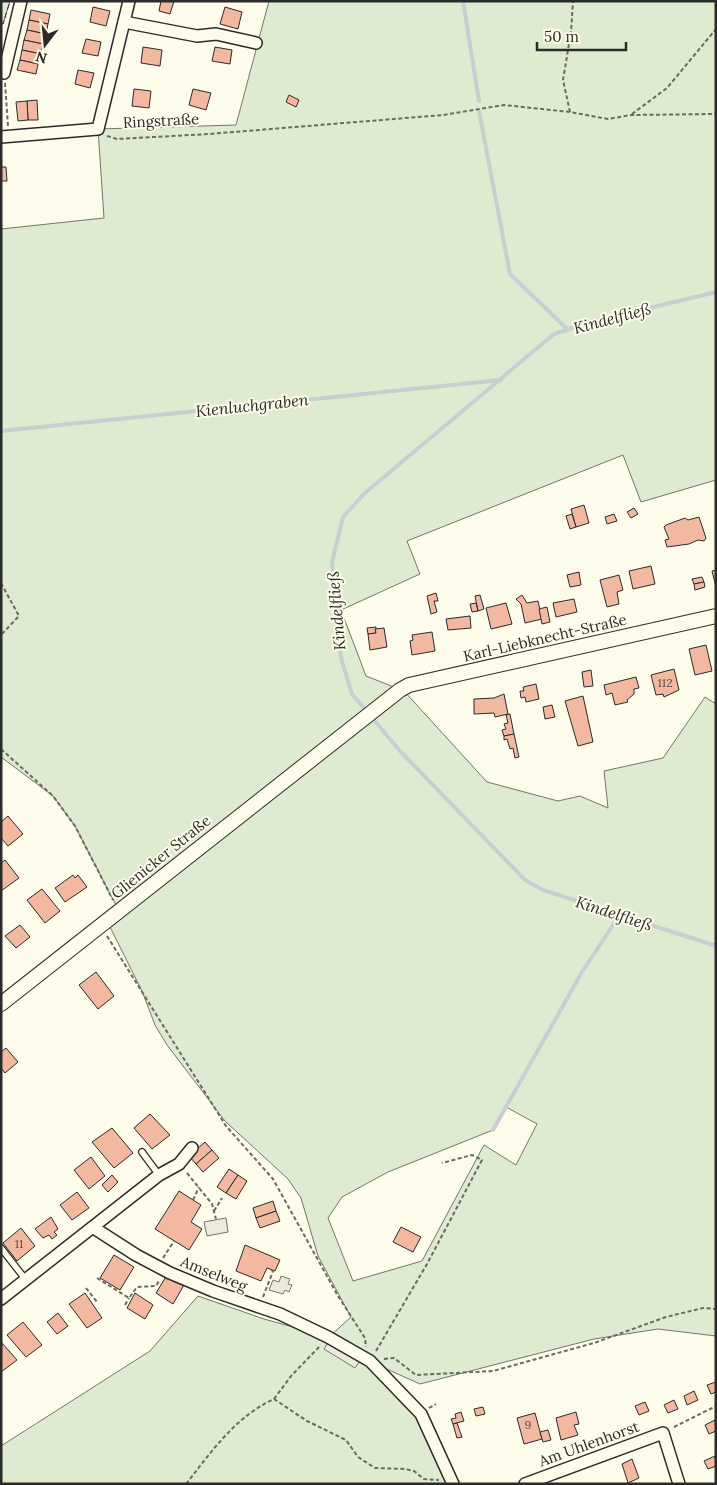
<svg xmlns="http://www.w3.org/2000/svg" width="717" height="1485" font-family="Lora,serif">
	<rect width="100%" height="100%" fill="#fdfbea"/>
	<g fill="#deebd1" stroke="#74746e" fill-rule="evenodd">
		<polygon points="1,1 10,1 3,24 1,23"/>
		<path d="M269,1H716V480L641,502L623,455L407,541L420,574L341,610L366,676L404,691L487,782L558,801L580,796L608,808L604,771L663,758L705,697L716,704V1336L658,1329L594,1339L420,1384L371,1362L421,1414L453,1484H1V1446L150,1351L198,1296L264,1319L329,1337L351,1317L318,1256L301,1198L288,1179L225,1121L167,1045L155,1025L142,991L107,921L119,911L75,826L53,796L1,757V229L104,218L98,129L236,125ZM506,1107L537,1124L516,1165L484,1145L422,1261L353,1281L328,1218L342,1197L388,1172L493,1130Z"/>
	</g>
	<g fill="#eceadb" stroke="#74746e">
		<polygon points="226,1218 228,1232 207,1236 204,1222"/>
		<polygon points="281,1276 290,1279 288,1284 292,1285 289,1292 285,1290 283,1294 269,1290 273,1280 279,1282"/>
		<polygon points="330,1339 361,1359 355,1368 324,1349"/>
	</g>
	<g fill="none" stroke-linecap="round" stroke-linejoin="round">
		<g stroke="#c7d0d0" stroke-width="4">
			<polyline points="463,1 479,101"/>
			<polyline points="479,111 510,274 567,329"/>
			<polyline points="716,292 587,323 554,334 365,493 343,517 332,562 341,658 352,694 401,752 525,880 543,890 716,946"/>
			<polyline points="1,431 501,380"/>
			<polyline points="493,1130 582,972 619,916"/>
		</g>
	</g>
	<g fill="#f2b8a0" stroke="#2b2b2b">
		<polygon points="161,1 174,1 170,14 159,11"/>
		<polygon points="93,7 110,11 106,26 90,22"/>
		<polygon points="225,7 242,12 238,29 220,24"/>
		<polygon points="31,10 50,14 48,24 29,20"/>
		<polygon points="29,20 48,24 46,34 27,30"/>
		<polygon points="27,30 46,34 43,44 24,40"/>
		<polygon points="86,39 101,42 98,56 82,53"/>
		<polygon points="24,40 43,44 41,54 22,50"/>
		<polygon points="143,47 162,50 160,66 141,63"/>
		<polygon points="215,47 232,50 230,64 212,61"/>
		<polygon points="22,50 41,54 38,64 20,60"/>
		<polygon points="20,60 38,64 36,74 17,70"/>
		<polygon points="78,70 94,73 90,88 75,84"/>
		<polygon points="134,89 151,91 149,108 132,106"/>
		<polygon points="193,89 211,93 206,110 189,105"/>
		<polygon points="289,95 299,100 296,107 286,102"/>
		<polygon points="37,100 38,120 28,120 27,101"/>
		<polygon points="27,101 28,120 18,121 16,102"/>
		<polygon points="1,167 6,167 7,181 1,181"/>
		<polygon points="584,505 589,523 576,527 571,509"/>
		<polygon points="634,508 638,514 631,518 627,512"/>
		<polygon points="572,514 576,527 570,529 566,516"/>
		<polygon points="614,514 617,521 607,524 605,517"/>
		<polygon points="699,517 706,538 704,541 698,540 689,544 667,547 665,540 669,539 664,527 666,525 685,518 688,520"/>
		<polygon points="651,566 655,584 633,589 629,571"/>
		<polygon points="716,570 716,587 712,571"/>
		<polygon points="579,572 581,585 570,587 567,575"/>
		<polygon points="619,575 623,590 617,592 619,604 607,607 600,580"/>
		<polygon points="702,577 704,582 694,584 692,579"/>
		<polygon points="704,582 705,587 695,590 694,584"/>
		<polygon points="436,593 438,601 434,601 437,612 431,614 427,596"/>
		<polygon points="480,595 484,609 478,611 475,596"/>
		<polygon points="522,595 527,603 538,601 542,619 525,623 521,604 516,599"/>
		<polygon points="574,599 577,612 556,617 553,603"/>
		<polygon points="476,603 478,611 472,612 470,604"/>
		<polygon points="506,603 512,624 491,629 486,608"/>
		<polygon points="547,607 550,622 542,624 539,609"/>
		<polygon points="470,616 471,628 448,630 446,619"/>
		<polygon points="376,627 376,633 368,634 367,628"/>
		<polygon points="384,628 387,647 370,650 368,634 376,633 375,629"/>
		<polygon points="432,632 435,651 412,655 410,641 413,640 412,635"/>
		<polygon points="706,645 712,671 695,675 689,649"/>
		<polygon points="674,669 679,690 664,697 663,694 656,695 651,675"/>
		<polygon points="591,670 593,686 584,687 582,672"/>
		<polygon points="636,677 639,688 634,689 634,694 627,700 628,702 615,705 612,693 606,695 604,685"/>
		<polygon points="536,684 539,699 526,702 525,697 521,698 520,691 524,691 523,687"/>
		<polygon points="504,694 508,714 495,717 494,713 474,714 474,699 494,698"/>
		<polygon points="583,696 593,742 578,746 565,701"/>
		<polygon points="552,705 555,717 545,719 543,707"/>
		<polygon points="510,714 514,734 504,736 502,730 506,729 504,724 508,723 506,715"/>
		<polygon points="514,734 519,757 515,758 513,748 510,749 507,739 504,740 504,736"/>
		<polygon points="8,816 23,834 8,846 1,838 1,822"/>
		<polygon points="5,860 19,878 1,891 1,863"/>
		<polygon points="73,875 75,878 78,875 87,887 65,902 55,888"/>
		<polygon points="42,889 60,911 45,923 27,900"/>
		<polygon points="20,925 30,937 16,948 5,936"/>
		<polygon points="96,972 114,996 98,1009 79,985"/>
		<polygon points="6,1048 18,1062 5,1073 1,1068 1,1052"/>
		<polygon points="150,1114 170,1135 152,1149 134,1128"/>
		<polygon points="112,1128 133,1153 114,1168 92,1142"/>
		<polygon points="205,1142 212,1150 196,1164 189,1156"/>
		<polygon points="212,1150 219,1158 203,1172 196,1164"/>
		<polygon points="91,1157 105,1176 89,1189 74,1170"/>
		<polygon points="229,1169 238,1175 226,1193 217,1187"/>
		<polygon points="112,1175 118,1182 108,1192 102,1185"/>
		<polygon points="238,1175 247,1181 236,1199 226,1193"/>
		<polygon points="179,1191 201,1205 191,1222 202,1229 189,1250 155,1229"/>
		<polygon points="77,1192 89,1208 72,1220 60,1205"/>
		<polygon points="273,1201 276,1211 256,1218 253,1208"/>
		<polygon points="276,1211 280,1221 260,1228 256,1218"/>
		<polygon points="51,1217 58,1229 54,1232 57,1235 52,1239 49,1235 43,1238 35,1229"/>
		<polygon points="401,1227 421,1237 413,1252 393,1242"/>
		<polygon points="21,1228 35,1246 17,1261 3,1243"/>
		<polygon points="245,1245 280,1260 275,1271 267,1268 261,1281 236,1271"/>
		<polygon points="114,1255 134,1267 120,1290 100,1278"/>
		<polygon points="167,1275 184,1285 173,1304 156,1293"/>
		<polygon points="85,1293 102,1318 87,1328 69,1304"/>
		<polygon points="135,1293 153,1305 145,1319 127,1308"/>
		<polygon points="58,1313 68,1326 57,1334 47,1322"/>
		<polygon points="23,1322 42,1345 26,1357 7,1335"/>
		<polygon points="1,1342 17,1360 1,1372"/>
		<polygon points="716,1382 716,1392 711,1394 707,1385"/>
		<polygon points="694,1391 698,1400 687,1405 684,1396"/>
		<polygon points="674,1400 678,1409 668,1413 664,1405"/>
		<polygon points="645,1402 649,1411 639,1415 635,1406"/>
		<polygon points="483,1407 485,1414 476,1416 474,1409"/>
		<polygon points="461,1412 464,1421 453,1424 451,1419 456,1418 455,1414"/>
		<polygon points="576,1412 579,1424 574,1425 578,1435 561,1440 556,1418"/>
		<polygon points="535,1413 542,1439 524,1444 517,1418"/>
		<polygon points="715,1420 716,1431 709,1434 705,1425"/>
		<polygon points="457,1423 462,1437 457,1438 453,1424"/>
		<polygon points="548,1430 551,1440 543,1442 540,1432"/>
		<polygon points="715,1456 716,1466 708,1469 704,1461"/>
		<polygon points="632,1459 639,1478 628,1483 622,1464"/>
	</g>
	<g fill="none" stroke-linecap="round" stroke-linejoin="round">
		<defs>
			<g id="service">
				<polyline points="142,1152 159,1175"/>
				<polyline points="1,1248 26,1280"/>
			</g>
			<g id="minor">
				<polyline points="124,22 197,36 216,34 256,43"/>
				<polyline points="4,73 21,1"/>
				<polyline points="1,137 98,129 129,1"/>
				<polyline points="94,1228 136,1255 170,1273 213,1291 280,1314 328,1337 370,1361 421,1414 453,1484"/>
				<polyline points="1,1299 159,1175 179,1164 192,1148"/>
				<polyline points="525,1484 663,1433 679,1484"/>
			</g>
			<polyline id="tertiary" points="1,1004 400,690 409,685 716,616"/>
		</defs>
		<use href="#service" stroke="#2b2b2b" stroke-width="8"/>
		<use href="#minor" stroke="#2b2b2b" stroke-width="14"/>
		<use href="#tertiary" stroke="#2b2b2b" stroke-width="16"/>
		<g stroke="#6a6964" stroke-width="2" stroke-dasharray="4 2.5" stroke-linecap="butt">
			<polyline points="5,83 8,126"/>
			<polyline points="570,112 563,80 571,32 573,1"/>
			<polyline points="632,114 667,88 716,29"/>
			<polyline points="107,136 117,139 209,134 443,115 504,105 570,112 608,119 631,115 716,114"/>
			<polyline points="1,583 19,616 1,635"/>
			<polyline points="1,749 53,796 75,826 113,900"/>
			<polyline points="107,936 226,1126 273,1179 338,1296 365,1338 366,1347"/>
			<polyline points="187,1173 212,1204 216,1219"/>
			<polyline points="193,1200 199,1187"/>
			<polyline points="214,1211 222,1198"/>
			<polyline points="163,1258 174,1241"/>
			<polyline points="97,1278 129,1298 137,1287 156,1286 159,1281"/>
			<polyline points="86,1288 97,1302"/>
			<polyline points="263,1297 273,1271 270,1269"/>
			<polyline points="125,1305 129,1298"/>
			<polyline points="376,1351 427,1264 482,1160 472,1155 442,1163"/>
			<polyline points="384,1359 394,1358 416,1375 493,1371 594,1343 666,1317 703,1308 716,1309"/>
			<polyline points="274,1399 291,1376 320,1346"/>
			<polyline points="429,1408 436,1404"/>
			<polyline points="674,1427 716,1406"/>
			<path d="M186,1484C212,1451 235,1417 274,1399L307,1421L346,1440L358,1457L375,1468L405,1469L414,1471L424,1479L439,1480"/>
		</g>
		<use href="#service" stroke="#fdfbea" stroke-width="5.5"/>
		<use href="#minor" stroke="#fdfbea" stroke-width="11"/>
		<use href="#tertiary" stroke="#fdfbea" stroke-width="14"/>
		<polyline stroke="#2b2b2b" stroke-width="1" stroke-dasharray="6 2.5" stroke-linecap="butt" points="1,23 3,24 10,1"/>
	</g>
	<g text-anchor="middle" stroke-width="4" stroke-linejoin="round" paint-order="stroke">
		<g font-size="12" fill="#5d4e48">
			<text x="665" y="687">112</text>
			<text x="19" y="1248">11</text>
			<text x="528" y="1429">9</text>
		</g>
		<g font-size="15" fill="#2b2b2b" stroke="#fdfbea">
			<text transform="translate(161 121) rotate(-3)" y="5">Ringstraße</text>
			<text transform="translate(545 638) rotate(-13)" y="5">Karl-Liebknecht-Straße</text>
			<text transform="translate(161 857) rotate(-39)" y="5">Glienicker Straße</text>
			<text transform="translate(214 1274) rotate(22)" y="5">Amselweg</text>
			<text transform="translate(589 1444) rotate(-20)" y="5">Am Uhlenhorst</text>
		</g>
		<g font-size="16" font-style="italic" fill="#2b2b2b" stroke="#fdfbea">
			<text transform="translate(612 318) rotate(-15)" y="6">Kindelfließ</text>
			<text transform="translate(252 405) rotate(-6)" y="6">Kienluchgraben</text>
			<text transform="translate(336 611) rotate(-95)" y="6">Kindelfließ</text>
			<text transform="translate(614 913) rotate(18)" y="6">Kindelfließ</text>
		</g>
	</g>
	<rect width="717" height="1485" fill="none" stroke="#2b2b2b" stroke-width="5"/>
	<g transform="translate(45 45) rotate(196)" stroke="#fdfbea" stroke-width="4" paint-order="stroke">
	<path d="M0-4L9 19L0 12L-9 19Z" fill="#2b2b2b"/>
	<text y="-8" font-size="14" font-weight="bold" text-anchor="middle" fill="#2b2b2b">N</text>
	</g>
	<path d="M537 42v8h89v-8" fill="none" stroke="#2b2b2b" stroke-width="2.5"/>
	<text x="544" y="42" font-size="15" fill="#2b2b2b" stroke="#fdfbea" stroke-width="4" paint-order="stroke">50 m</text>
</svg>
